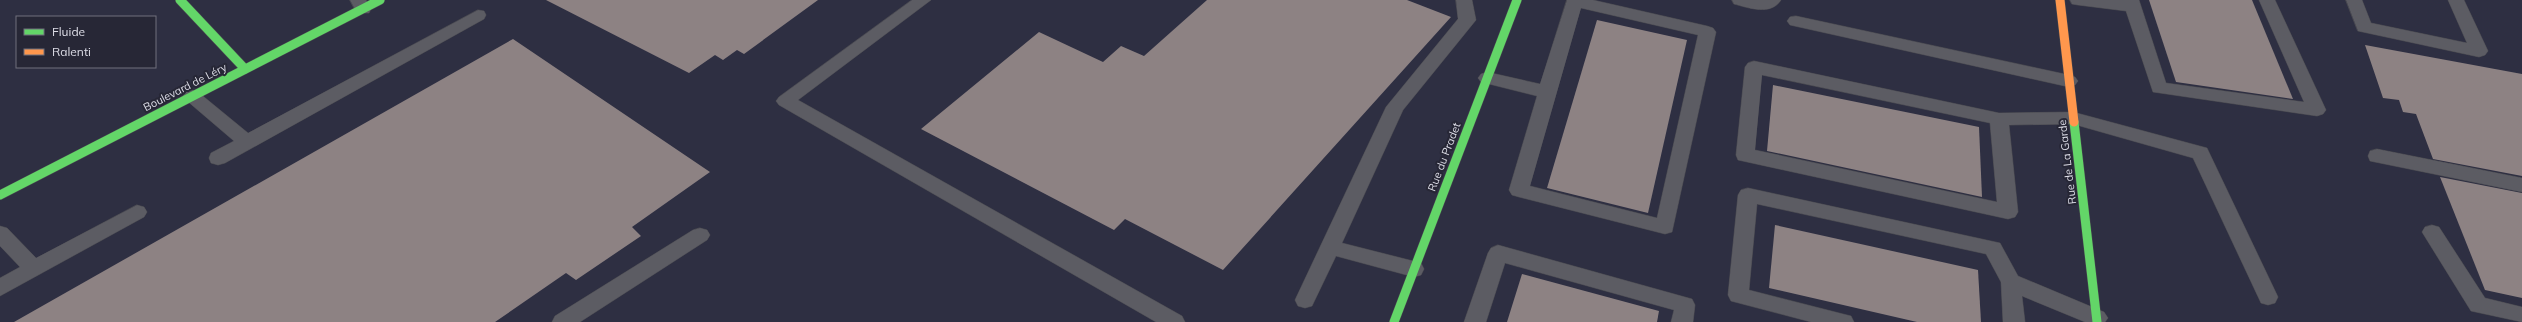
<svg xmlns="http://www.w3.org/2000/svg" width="2522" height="322" font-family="Mulish,sans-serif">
	<rect width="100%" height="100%" fill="#2a2a32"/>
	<path fill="#2e2f42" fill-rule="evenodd" d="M0,0H2522V322H0ZM17,17H155V67H17Z"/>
	<g fill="#8d8283">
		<polygon points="546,0 818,0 744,54 737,50 723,60 715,55 689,73"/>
		<polygon points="1207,0 1407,0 1451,17 1223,270 1125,219 1114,230 921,129 1039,32 1103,62 1121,46 1144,56"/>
		<polygon points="2149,0 2252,0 2293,99 2176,82"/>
		<polygon points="1597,20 1687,40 1648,213 1547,188"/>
		<polygon points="513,39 710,172 632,227 641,236 576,280 566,273 495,322 14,322"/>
		<polygon points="2365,45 2522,74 2522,176 2433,159 2416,114 2403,112 2399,100 2383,98"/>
		<polygon points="1773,85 1979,127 1982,197 1767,151"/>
		<polygon points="2440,177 2522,193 2522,298 2485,290"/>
		<polygon points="1775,225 1978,270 1981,322 1917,322 1769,288"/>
		<polygon points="1522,274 1659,311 1657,322 1507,322"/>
	</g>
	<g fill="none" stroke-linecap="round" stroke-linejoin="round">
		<defs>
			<g id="lane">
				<polygon points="350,0 366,0 371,9 369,13 357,13"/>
				<polygon points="912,0 931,0 798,100 1182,316 1185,322 1156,322 779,105 776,101 779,97"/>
				<polygon points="1456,0 1472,0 1476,20 1403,110 1342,243 1421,263 1424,269 1421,275 1414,277 1336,256 1312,306 1305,308 1298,306 1295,300 1386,107 1458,19"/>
				<path d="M1567,0H1593L1707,26L1713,28L1716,32L1672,232L1665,234L1519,197L1512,195L1509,190L1537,96L1481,82L1478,78L1481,74L1487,72L1540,84ZM1581,8L1698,35L1657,218L1530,186Z"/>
				<path d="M1732,0H1781C1771,16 1749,8 1734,4Z"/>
				<polygon points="2070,0 2139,0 2166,83 2304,102 2259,0 2275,0 2326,110 2323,114 2317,116 2153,92 2126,11 2078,5 2072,4"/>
				<polygon points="2346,0 2362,0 2371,23 2467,43 2448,0 2464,0 2488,51 2485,55 2479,57 2358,31"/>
				<polygon points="478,10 484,11 486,15 484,19 225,163 218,165 211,163 209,158 211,153 234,141 186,100 183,96 186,92 192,90 198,92 248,133"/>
				<polygon points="1796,16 2069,75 2075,77 2078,81 2075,85 2069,87 1790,25 1787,21 1790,17"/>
				<path d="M1754,61L1999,113L2073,112L2207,148L2278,297L2275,303L2268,305L2261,303L2193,158L2073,124L2009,125L2018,212L2015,217L2008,219L1738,160L1736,155L1745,67L1748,63ZM1762,75L1990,123L1997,202L1755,150Z"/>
				<polygon points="2377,149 2522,178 2522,192 2370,161 2368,156 2370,151"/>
				<polygon points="1748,188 2000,243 2018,276 2104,312 2108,318 2105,322 2085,322 2022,296 2025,322 2003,322 2001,282 1986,254 1757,204 1749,290 1843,314 1851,316 1854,322 1811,322 1731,301 1728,295 1738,195 1741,190"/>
				<polygon points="137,205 144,207 147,212 144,217 0,296 0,278 20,267 0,246 0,226 7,228 36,258"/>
				<polygon points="2432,225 2439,227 2485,298 2522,307 2522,322 2471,311 2422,232 2425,227"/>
				<polygon points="700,228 707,230 710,235 707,240 580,322 552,322 555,316 693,230"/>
				<polygon points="1498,245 1692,299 1695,305 1693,322 1671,322 1674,310 1505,263 1486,322 1464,322 1488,253 1491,248"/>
			</g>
			<g id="fast">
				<polyline points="180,0 245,69"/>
				<polyline points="2074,122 2097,322"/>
				<polyline points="0,195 380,0"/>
				<polyline points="1394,322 1517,0"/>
			</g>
			<polyline id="slow" points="2060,0 2074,122"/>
		</defs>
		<use href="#lane" stroke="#48484f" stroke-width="1"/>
		<use href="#fast" stroke="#48484f" stroke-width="10"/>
		<use href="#slow" stroke="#48484f" stroke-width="10"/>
		<use href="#lane" fill="#5c5c63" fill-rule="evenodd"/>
		<use href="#fast" stroke="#63d668" stroke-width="9"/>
		<use href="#slow" stroke="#ff974d" stroke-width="9"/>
	</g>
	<g text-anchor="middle" stroke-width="4" stroke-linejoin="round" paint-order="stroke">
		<g font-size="11" fill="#dedee8" stroke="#272736">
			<text transform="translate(185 87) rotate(-27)" y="4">Boulevard de Léry</text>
			<text transform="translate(1444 157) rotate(-69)" y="4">Rue du Pradet</text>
			<text transform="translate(2067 162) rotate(-97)" y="4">Rue de La Garde</text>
		</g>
	</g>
	<rect x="16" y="16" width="140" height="52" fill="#272736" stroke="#70707d"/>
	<rect x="24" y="29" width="20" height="6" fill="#63d668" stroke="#70707d"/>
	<text x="52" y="36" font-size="12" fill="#dedee8">Fluide</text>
	<rect x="24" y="49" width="20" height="6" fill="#ff974d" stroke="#70707d"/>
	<text x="52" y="56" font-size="12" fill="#dedee8">Ralenti</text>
</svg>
